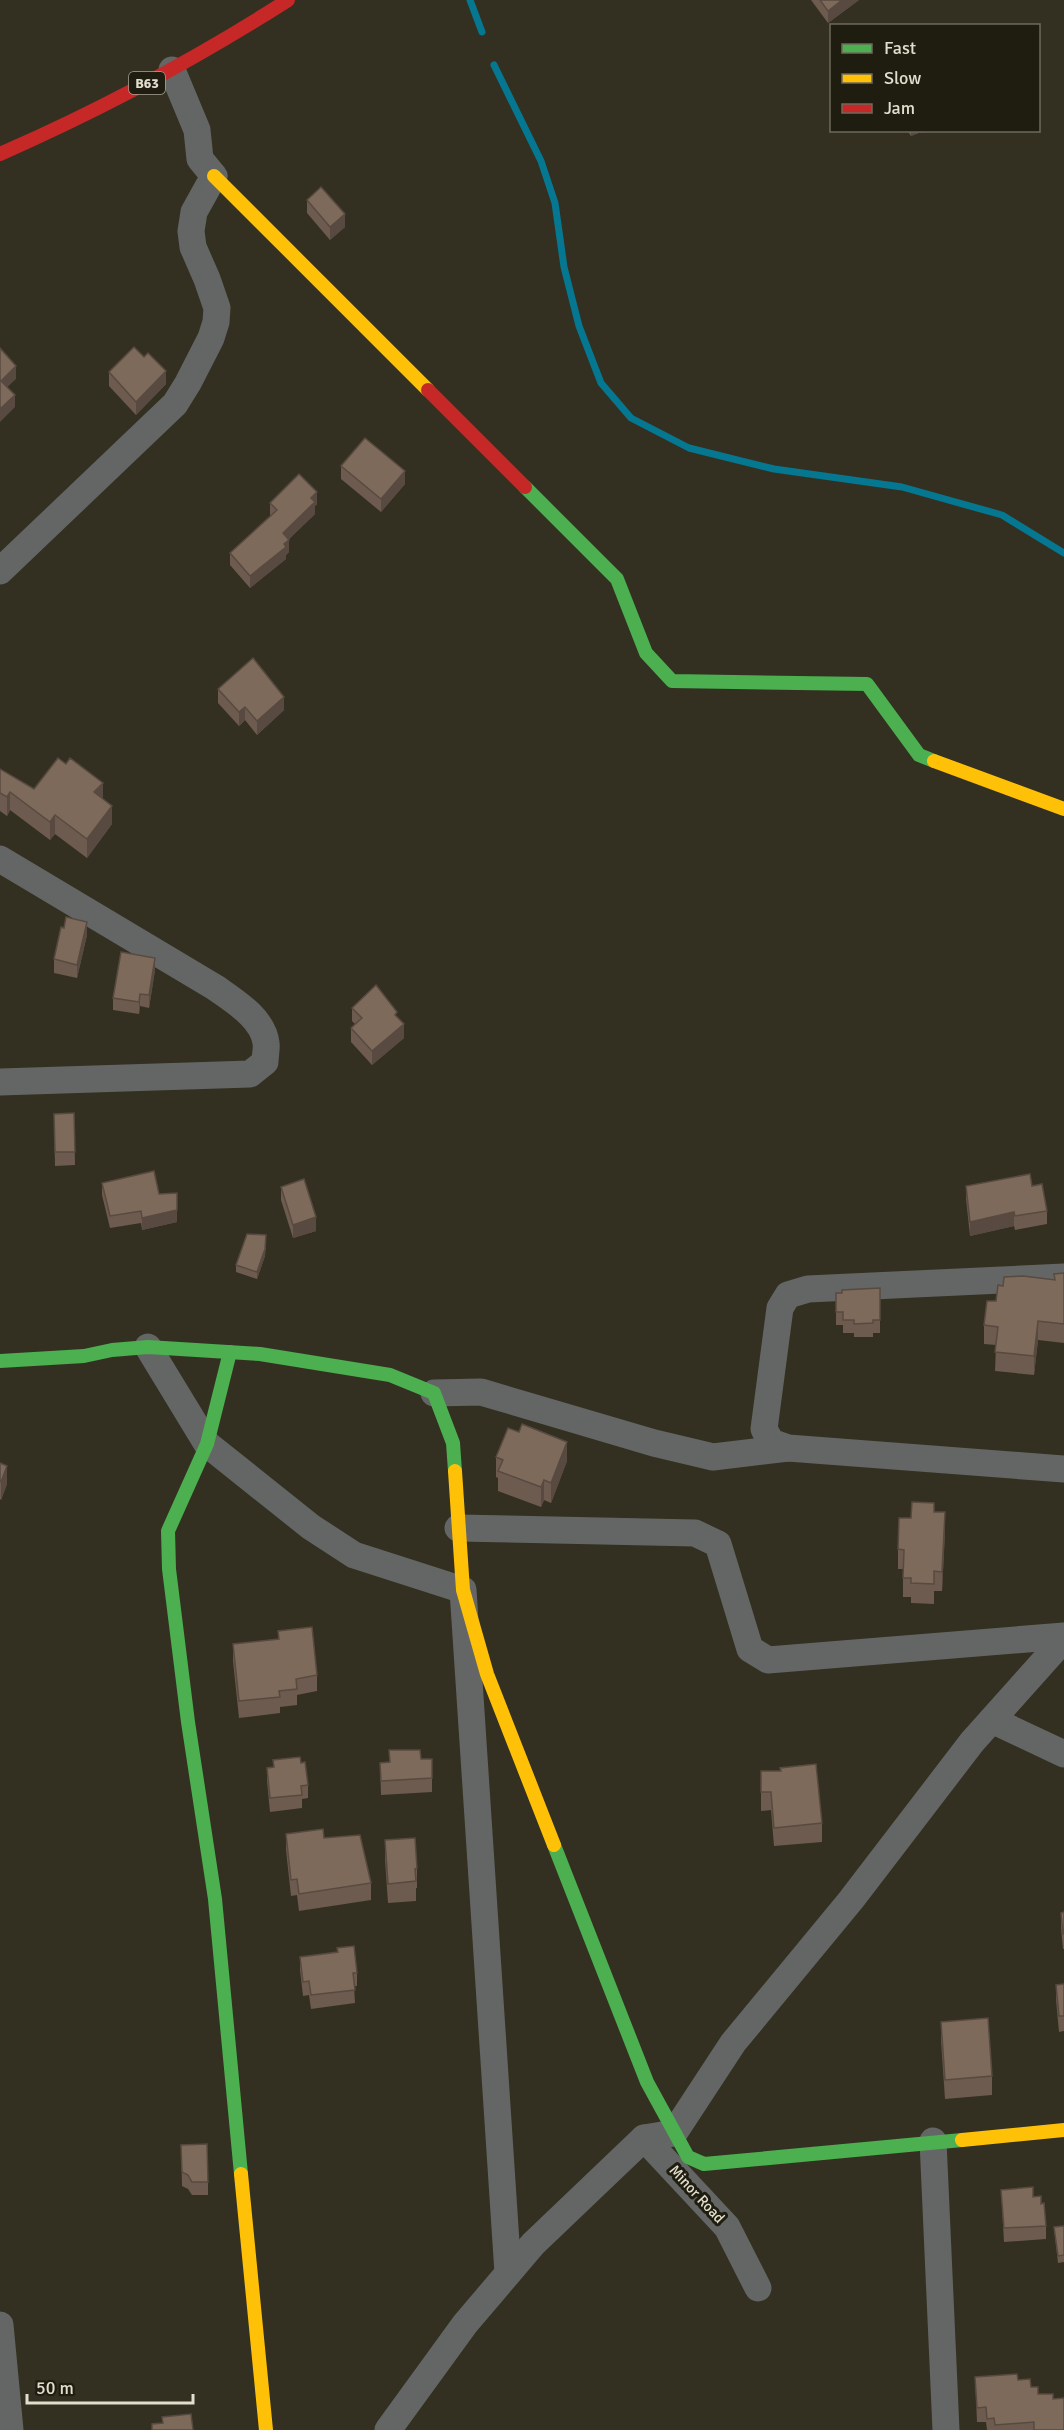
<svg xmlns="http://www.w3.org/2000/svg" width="1064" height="2430" font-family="Signika,sans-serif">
	<rect width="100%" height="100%" fill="#333021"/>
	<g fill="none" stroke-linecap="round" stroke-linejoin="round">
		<g stroke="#057790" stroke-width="7">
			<polyline points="470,0 482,32"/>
			<polyline points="494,65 541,161 555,203 564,267 579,326 601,383 631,418 689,448 774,469 902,487 1002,515 1064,553"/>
		</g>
		<g stroke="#636664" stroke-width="27">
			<polyline points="0,571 175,404 188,383 211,338 216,322 217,308 207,279 193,247 191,231 194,212 214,176 200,159 197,130 172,70"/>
			<path d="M0,859L216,988C234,1001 263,1018 266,1043C267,1048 265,1056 265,1062L250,1074L0,1082"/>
			<polyline points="1064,1277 808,1289 788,1295 780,1308 764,1429 771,1442 788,1448 1064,1469"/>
			<polyline points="148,1347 207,1444 311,1527 354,1555 463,1590 508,2273"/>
			<polyline points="434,1393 481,1392 654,1443 713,1457 788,1448"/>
			<polyline points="458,1528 695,1533 718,1544 750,1649 768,1660 1064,1636"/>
			<polyline points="992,1720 1064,1754"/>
			<polyline points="644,2138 727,2227 758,2288"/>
			<polyline points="933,2141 946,2430"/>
			<polyline points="0,2325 10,2430"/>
			<polyline points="388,2430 465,2324 533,2244 644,2138 674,2133 733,2043 851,1900 972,1742 1064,1639"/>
		</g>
		<g stroke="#4caf50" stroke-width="14">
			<polyline points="525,487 617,579 646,653 672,681 867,684 919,755 934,761"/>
			<polyline points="230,1352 207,1444 168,1531 169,1569 188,1722 215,1899 241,2174"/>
			<polyline points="0,1361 84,1356 112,1350 148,1347 260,1354 390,1375 434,1393 453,1443 455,1471"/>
			<polyline points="554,1845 647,2082 688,2157 704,2164 962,2140"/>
		</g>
		<g stroke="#ffc107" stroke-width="14">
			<polyline points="214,176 428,390"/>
			<polyline points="934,761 1064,809"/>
			<polyline points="455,1471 463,1590 487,1674 554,1845"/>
			<polyline points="962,2140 1064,2130"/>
			<polyline points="241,2174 266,2430"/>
		</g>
		<g stroke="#c62828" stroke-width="14">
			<path d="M0,154C100,110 196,59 288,0"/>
			<polyline points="428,390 525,487"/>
		</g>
	</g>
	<g fill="#6c5b4e">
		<polygon points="811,0 859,0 828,23"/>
		<polygon points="907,130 926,130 923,133 921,132 911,136"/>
		<polygon points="307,200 345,227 330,240 307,213"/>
		<polygon points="144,357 166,384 136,415 109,386 109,372"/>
		<polygon points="341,466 405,484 381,512 341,479"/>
		<polygon points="270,503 317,504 315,506 315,514 288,540 289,552 286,555 286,559 250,588 230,565 230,553 271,516 270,515"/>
		<polygon points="218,689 284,710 257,735 245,720 239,726 218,703"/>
		<polygon points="0,769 34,789 103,799 112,824 87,858 55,834 50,840 10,810 7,816 0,811"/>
		<polygon points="87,935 77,978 54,973 54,959"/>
		<polygon points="155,970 149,1008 140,1006 139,1014 113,1010 113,998"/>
		<polygon points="352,1008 397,1017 404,1038 372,1065 351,1042 351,1028 355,1024 352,1021"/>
		<polygon points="74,1113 75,1165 55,1166 54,1114"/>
		<polygon points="102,1183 159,1194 177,1193 177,1222 142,1230 141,1223 110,1228 102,1195"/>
		<polygon points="966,1186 1032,1186 1047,1211 1047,1224 1015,1230 1014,1226 970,1236 966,1199"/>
		<polygon points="281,1187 316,1231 293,1238 281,1200"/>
		<polygon points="266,1242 265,1256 257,1279 236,1272 236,1265"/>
		<polygon points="1064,1273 1064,1343 1038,1340 1034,1375 995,1371 996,1345 984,1344 984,1325 1003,1286 1054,1280"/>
		<polygon points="880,1288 880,1333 873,1333 873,1337 854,1337 854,1333 843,1333 843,1325 836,1325 836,1293"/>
		<polygon points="496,1457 567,1461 551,1503 544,1500 541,1507 498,1491 498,1478 496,1477"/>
		<polygon points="0,1463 7,1484 1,1500 0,1499"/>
		<polygon points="934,1512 945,1532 942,1591 934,1591 934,1604 911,1603 911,1597 903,1597 903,1569 898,1569 898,1549 911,1518"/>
		<polygon points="278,1631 317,1675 317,1691 297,1695 297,1705 280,1707 280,1713 239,1718 233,1661 233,1644 278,1639"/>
		<polygon points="389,1750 421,1759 432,1778 432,1792 381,1795 380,1763 389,1762"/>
		<polygon points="273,1760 301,1763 308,1785 308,1798 302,1799 302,1808 270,1812 267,1781 267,1768 273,1768"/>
		<polygon points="761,1771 822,1823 822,1842 774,1846 771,1810 761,1811"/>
		<polygon points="286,1834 324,1838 371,1883 371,1900 299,1911 297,1895 291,1896 286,1850"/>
		<polygon points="385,1840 417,1868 417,1888 416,1888 416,1901 388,1903 385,1860"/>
		<polygon points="1064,1912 1064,1949 1063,1949 1061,1928 1061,1913"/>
		<polygon points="300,1957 357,1973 357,1986 354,1986 355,2003 311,2009 309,1995 303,1996 300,1970"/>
		<polygon points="1064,1984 1064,2031 1059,2032 1056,2000 1056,1985"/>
		<polygon points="941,2022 992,2076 992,2095 945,2099 941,2041"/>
		<polygon points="181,2145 208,2182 208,2195 192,2195 188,2189 182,2186"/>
		<polygon points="1001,2190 1033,2197 1041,2204 1046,2226 1046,2239 1004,2242"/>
		<polygon points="1064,2226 1064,2262 1058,2263 1054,2227"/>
		<polygon points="975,2377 1018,2380 1031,2387 1038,2394 1053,2399 1064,2430 987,2430 986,2422 977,2422"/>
	</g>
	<g fill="#584a40">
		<polygon points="842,0 859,0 828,23 828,11"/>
		<polygon points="911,130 921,130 921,132 911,136"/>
		<polygon points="345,214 345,227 330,240 330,227"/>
		<polygon points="16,366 16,379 1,393 1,381"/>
		<polygon points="166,371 166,384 136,415 136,402"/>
		<polygon points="15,395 15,407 0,422 0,409"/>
		<polygon points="405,471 405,484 381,512 381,499"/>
		<polygon points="317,492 317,504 315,506 315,514 283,545 283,533 311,498"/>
		<polygon points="289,540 289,552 286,555 286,559 250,588 250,576"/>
		<polygon points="284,697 284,710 257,735 257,721"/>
		<polygon points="245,707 245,720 239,726 239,712"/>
		<polygon points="103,783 103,802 94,792"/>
		<polygon points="10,792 10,810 7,816 7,797"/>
		<polygon points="112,806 112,824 87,858 87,839"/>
		<polygon points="55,815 55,834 50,840 50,822"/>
		<polygon points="87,922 87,935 77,978 77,965"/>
		<polygon points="155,958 155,970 149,1008 149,995"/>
		<polygon points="140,994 140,1006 139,1014 139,1002"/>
		<polygon points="404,1024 404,1038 372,1065 372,1051"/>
		<polygon points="177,1210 177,1222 142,1230 142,1218"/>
		<polygon points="1014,1212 1014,1226 970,1236 970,1222"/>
		<polygon points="316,1217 316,1231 293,1238 293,1225"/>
		<polygon points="266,1235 265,1256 257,1279 257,1272"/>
		<polygon points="1038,1321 1038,1340 1034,1375 1034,1356"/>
		<polygon points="567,1442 567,1461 551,1503 551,1483"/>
		<polygon points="7,1466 7,1484 1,1500 1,1482"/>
		<polygon points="544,1480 544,1500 541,1507 541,1487"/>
		<polygon points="945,1512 945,1532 942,1591 942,1572"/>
	</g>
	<g fill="#7d6a5b" stroke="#584a40" stroke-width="1.5">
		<polygon points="820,0 842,0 828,11"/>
		<polygon points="321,187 345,214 330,227 307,200"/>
		<polygon points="134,347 144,357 148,353 166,371 136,402 109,372"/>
		<polygon points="0,348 16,366 1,381 15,395 0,409"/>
		<polygon points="365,438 405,471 381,499 341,466"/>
		<polygon points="299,474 317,492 311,498 315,502 283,533 289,540 284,544 286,547 250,576 230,553 277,510 270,503"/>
		<polygon points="253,658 284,697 257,721 245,707 239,712 218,689"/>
		<polygon points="58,758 66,764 70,758 103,783 94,792 112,806 87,839 55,815 50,822 10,792 7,797 0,793 0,769 34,789"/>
		<polygon points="66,917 87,922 77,965 54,959 61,927 64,928"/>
		<polygon points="121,952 155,958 149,995 140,994 139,1002 113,998"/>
		<polygon points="376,985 397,1012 395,1015 404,1024 372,1051 351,1028 362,1018 352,1008"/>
		<polygon points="74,1113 75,1152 55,1152 54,1114"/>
		<polygon points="154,1171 159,1194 177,1193 177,1210 142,1218 141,1211 110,1216 102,1183"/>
		<polygon points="1030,1174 1032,1186 1042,1184 1047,1211 1015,1216 1014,1212 970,1222 966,1186"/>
		<polygon points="304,1179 316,1217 293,1225 281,1187"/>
		<polygon points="247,1234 266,1235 265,1249 257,1272 236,1265"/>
		<polygon points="1064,1273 1064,1324 1038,1321 1034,1356 995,1352 998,1327 984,1325 987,1301 996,1301 998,1285 1003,1286 1004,1277 1023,1276 1055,1280 1054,1274"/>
		<polygon points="880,1288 880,1320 873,1320 873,1323 854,1324 854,1320 843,1320 843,1312 836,1312 836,1293 842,1293 842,1290"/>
		<polygon points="522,1424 567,1442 551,1483 544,1480 541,1487 498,1471 503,1460 496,1457 508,1428 519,1432"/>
		<polygon points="0,1463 7,1466 1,1482 0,1481"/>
		<polygon points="912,1502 934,1503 934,1512 945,1512 942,1572 934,1571 934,1584 911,1583 911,1578 903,1578 904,1550 898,1549 899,1518 911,1518"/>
		<polygon points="312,1627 317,1675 296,1679 297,1689 279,1691 280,1697 239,1701 233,1644 279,1639 278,1631"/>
		<polygon points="389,1750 420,1750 421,1759 432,1759 432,1778 381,1781 380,1763 390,1762"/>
		<polygon points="300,1757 301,1763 305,1762 308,1785 301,1786 302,1795 270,1798 267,1768 274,1767 273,1760"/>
		<polygon points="816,1764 822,1823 774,1828 771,1792 761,1792 761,1771 781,1771 780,1768"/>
		<polygon points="323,1829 324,1838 360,1835 371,1883 299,1894 297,1879 291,1880 286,1834"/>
		<polygon points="415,1838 417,1868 415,1869 416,1881 388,1884 385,1840"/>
		<polygon points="1064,1912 1064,1934 1063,1934 1061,1913"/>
		<polygon points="354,1946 357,1973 353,1973 355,1990 311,1995 309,1981 303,1982 300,1957 338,1952 337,1948"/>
		<polygon points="1064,1984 1064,2016 1059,2016 1056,1985"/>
		<polygon points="988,2018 992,2076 945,2080 941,2022"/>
		<polygon points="207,2144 208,2182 192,2182 188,2175 182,2172 181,2145"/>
		<polygon points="1033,2187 1033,2197 1041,2196 1041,2204 1044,2203 1046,2226 1004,2228 1001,2190"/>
		<polygon points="1064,2226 1064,2255 1058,2256 1054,2227"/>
		<polygon points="1017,2374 1018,2380 1030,2379 1031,2387 1038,2387 1038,2394 1053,2394 1053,2399 1064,2398 1064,2430 1034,2430 1034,2422 995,2425 994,2418 987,2419 986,2407 977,2408 975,2377"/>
		<polygon points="191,2414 193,2430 152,2430 152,2424 163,2423 162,2417"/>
	</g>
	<g text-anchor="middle" stroke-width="6" stroke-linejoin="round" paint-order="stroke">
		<rect fill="#1f1d10" stroke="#a8a495" stroke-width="1.5" x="129" y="72" width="36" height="22" rx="4.5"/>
		<g font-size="14" font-weight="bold" fill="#e2dece">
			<text x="147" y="88">B63</text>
		</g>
		<g font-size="15" fill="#e2dece" stroke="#1f1d10">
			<text transform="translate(697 2194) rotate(47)" y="5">Minor Road</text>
		</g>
	</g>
	<rect x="830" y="24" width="210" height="108" fill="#1f1d10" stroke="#6d6a5c" stroke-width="1.5"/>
	<rect x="842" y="44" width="30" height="9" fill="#4caf50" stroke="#6d6a5c" stroke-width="1.5"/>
	<text x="884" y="54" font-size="18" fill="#e2dece">Fast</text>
	<rect x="842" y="74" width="30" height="9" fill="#ffc107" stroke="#6d6a5c" stroke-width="1.5"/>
	<text x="884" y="84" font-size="18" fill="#e2dece">Slow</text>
	<rect x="842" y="104" width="30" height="9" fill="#c62828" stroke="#6d6a5c" stroke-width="1.5"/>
	<text x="884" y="114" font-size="18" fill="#e2dece">Jam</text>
	<path d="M27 2394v9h166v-9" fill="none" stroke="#e2dece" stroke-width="3"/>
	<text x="36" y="2394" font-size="18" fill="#e2dece" stroke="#1f1d10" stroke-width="4.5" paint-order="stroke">50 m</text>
</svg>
